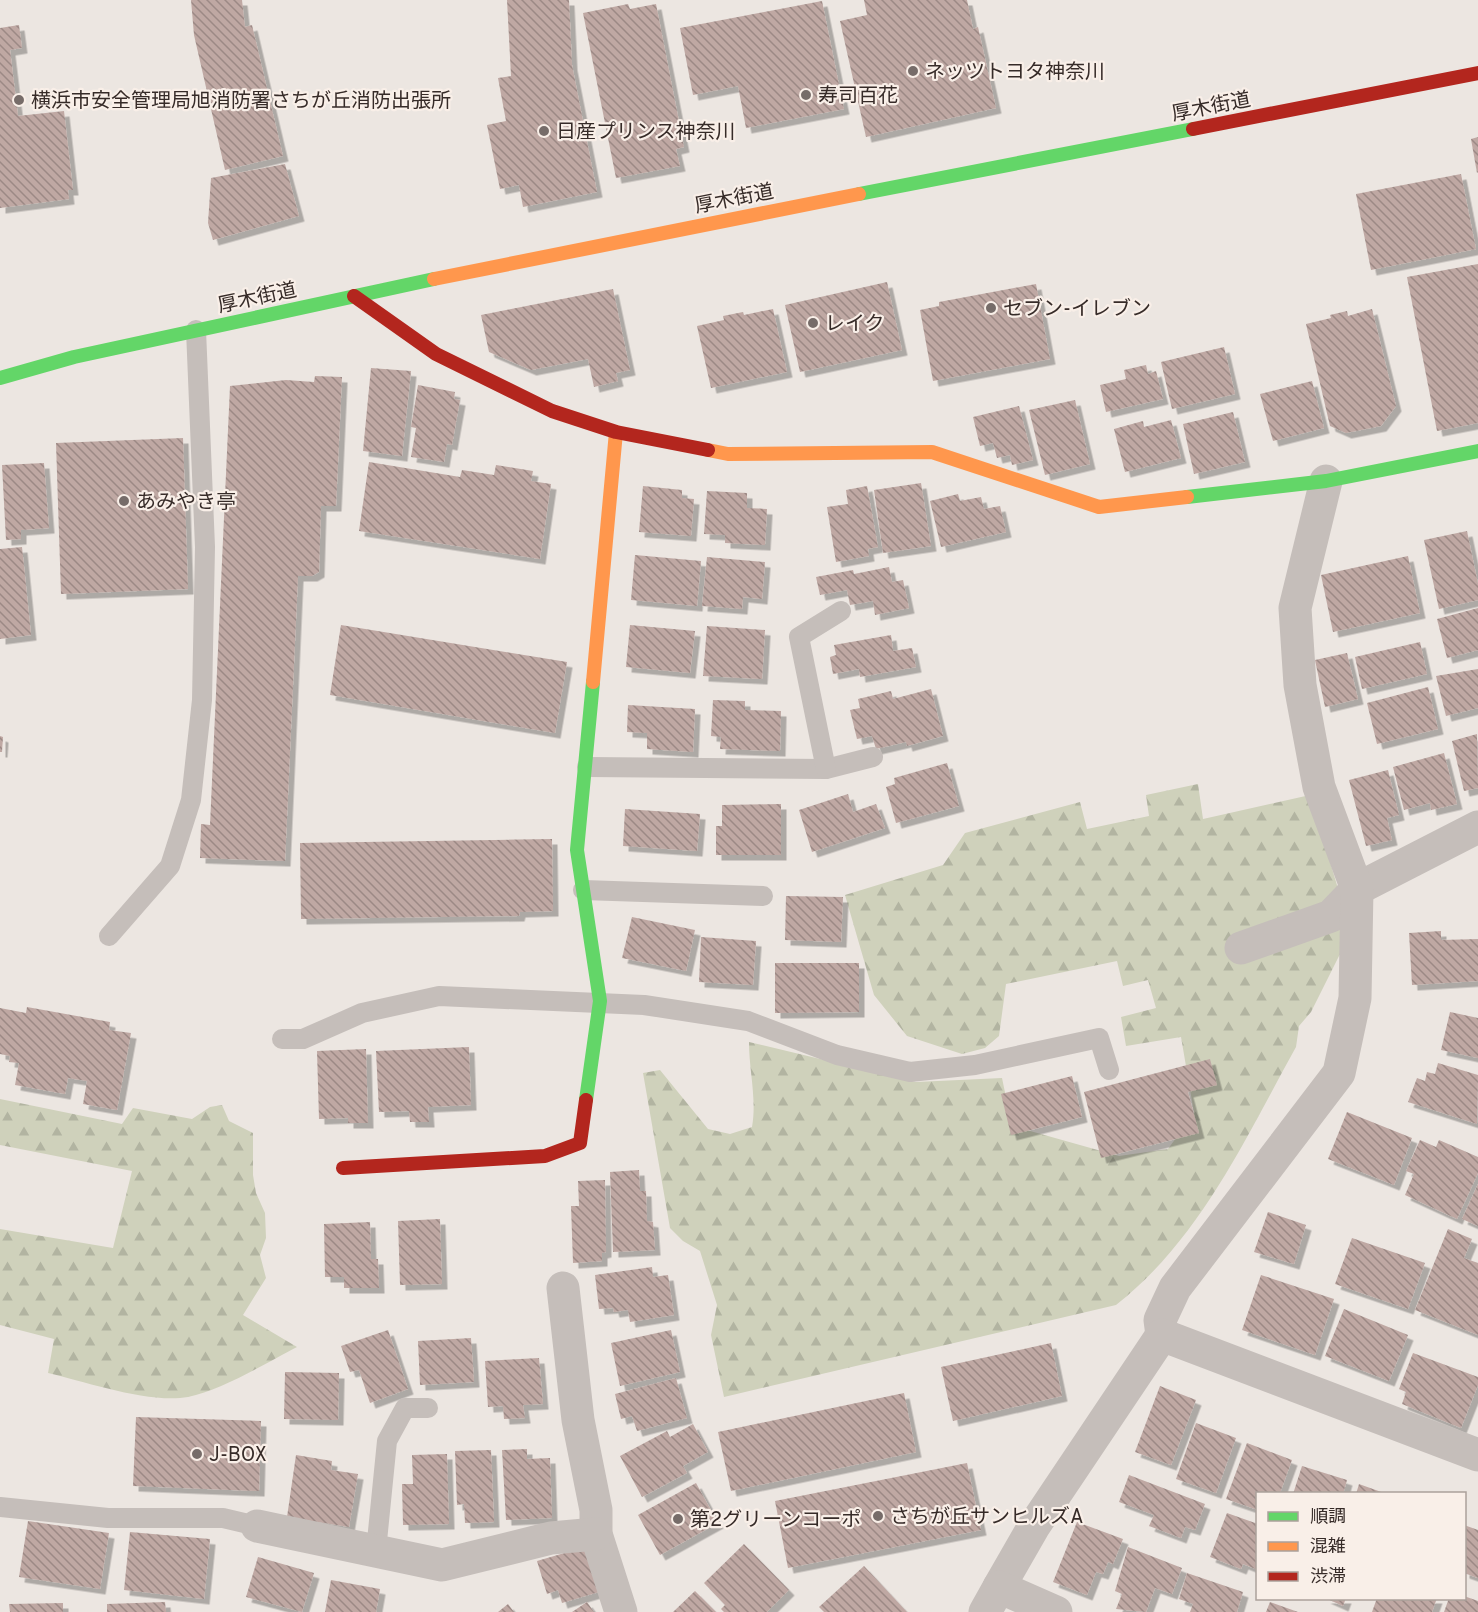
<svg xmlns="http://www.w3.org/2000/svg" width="1478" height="1612" font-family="Overpass,'Noto Sans JP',sans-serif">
	<defs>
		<pattern id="forest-firs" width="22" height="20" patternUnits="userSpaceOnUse" patternTransform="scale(1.5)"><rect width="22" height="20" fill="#cfd1bb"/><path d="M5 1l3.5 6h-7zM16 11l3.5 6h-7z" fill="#b2b4a1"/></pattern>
		<pattern id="building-back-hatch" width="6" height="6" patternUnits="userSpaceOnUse" patternTransform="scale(1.5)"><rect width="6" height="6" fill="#bfa8a3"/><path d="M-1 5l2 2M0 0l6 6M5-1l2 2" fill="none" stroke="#9c8985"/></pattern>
		<filter id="shadow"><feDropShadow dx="5.5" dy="5.5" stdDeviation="0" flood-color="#0004"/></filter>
	</defs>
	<rect width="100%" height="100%" fill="#ece6e1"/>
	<g fill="url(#forest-firs)">
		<path d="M1198,784L1203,819L1310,795L1351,932L1311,1012L1299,1026L1296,1047C1245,1139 1200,1239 1116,1305L724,1397L711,1335L717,1305L700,1251L683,1241L670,1228L643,1073L660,1070L708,1129L730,1134L752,1127C757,1099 749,1071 749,1042L916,1082L1002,1078L1012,1126L1119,1156L1168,1149L1194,1113L1181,1037L1126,1046L1121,1017L1156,1008L1148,980L1123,986L1117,961L1006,984L999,1036L985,1048L962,1054L907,1036L874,995L845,895L943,865L965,833L1080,802L1087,829L1149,816L1146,795Z"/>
		<path d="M0,1099L122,1124L133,1108L192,1119L210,1107L222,1105L229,1121L253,1133V1175L256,1193L265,1213L266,1238L260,1255L266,1278L243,1315L297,1347C266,1363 222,1390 188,1397C150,1404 86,1382 48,1373L54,1339L0,1325V1229L113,1248L132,1171L0,1145Z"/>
	</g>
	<g fill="url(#building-back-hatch)" filter="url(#shadow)">
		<polygon points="191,0 242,0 245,27 252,25 283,156 225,170 194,35"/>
		<polygon points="507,0 569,0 572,65 597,192 523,207 519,185 500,189 487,125 506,121 498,78 511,76"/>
		<polygon points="864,0 967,0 973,29 978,27 996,108 866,137 840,21 867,15"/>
		<polygon points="822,1 844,109 746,128 738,86 693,95 680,28"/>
		<polygon points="628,4 630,9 656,4 684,147 676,149 680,166 616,178 583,13"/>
		<polygon points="19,25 22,48 10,50 18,116 64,111 73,190 68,190 69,199 0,208 0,28"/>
		<polygon points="1478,137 1478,172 1477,173 1471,139"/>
		<polygon points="285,164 299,216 213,240 208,223 211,178"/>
		<polygon points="1461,174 1476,249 1371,270 1356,194"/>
		<polygon points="1478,264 1478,423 1437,431 1407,277"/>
		<polygon points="887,282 902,350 800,372 785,305"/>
		<polygon points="1036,284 1050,359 933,381 920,310 939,306 939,302"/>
		<polygon points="613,289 630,370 616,373 618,381 594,387 588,359 531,370 489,352 481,315"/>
		<polygon points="773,309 787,372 711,388 697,326 724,320 723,316 743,312 744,315"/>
		<polygon points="1372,309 1396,406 1381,426 1346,433 1330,426 1306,324 1331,318 1330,315 1347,311 1348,316"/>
		<polygon points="1224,347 1235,394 1172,409 1161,362"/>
		<polygon points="1146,365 1148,374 1156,371 1163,399 1106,412 1100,385 1126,379 1124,370"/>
		<polygon points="371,368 411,371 402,456 363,451"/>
		<polygon points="315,376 342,377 336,506 321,506 319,572 312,576 298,576 285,861 200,858 201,824 210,825 230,386 286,380 314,382"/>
		<polygon points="1312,381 1324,428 1273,441 1260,394"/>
		<polygon points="418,385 455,392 454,399 460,400 452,445 447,444 444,462 411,457 416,428 411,427"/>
		<polygon points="1075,400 1090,464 1045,475 1029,410"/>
		<polygon points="1019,406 1033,460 1012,465 1010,455 997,458 993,443 980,446 973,417"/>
		<polygon points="1233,412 1245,462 1194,474 1183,424"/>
		<polygon points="1171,420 1181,458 1125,472 1114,429 1143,421 1144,427"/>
		<polygon points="183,438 188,589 61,594 56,443"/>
		<polygon points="369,462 460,477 462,470 494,475 496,465 533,471 531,481 551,484 540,559 359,531"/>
		<polygon points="44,463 49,528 21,530 21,539 6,540 2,465"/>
		<polygon points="921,483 931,546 883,553 874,490"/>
		<polygon points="643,486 682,490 682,498 694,499 691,536 639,532"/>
		<polygon points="867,486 878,547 868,549 869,556 836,562 827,507 848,504 846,490"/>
		<polygon points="707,491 747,493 747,508 767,509 765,545 725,543 725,535 704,534"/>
		<polygon points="958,494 960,501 981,497 984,509 1000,506 1006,532 941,547 930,501"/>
		<polygon points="1467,531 1478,584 1478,600 1439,609 1424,540"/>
		<polygon points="22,547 31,635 0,639 0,549"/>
		<polygon points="635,555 701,561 697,606 631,600"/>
		<polygon points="1408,556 1420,613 1333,632 1321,575"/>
		<polygon points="707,557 765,562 762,599 743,597 742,609 702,606"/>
		<polygon points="889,567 892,582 903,580 909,608 875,615 873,601 850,605 847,590 820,595 816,577 853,570 854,574"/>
		<polygon points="1478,608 1478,650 1447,658 1437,619"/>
		<polygon points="341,625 567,662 555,733 330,695"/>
		<polygon points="630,625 695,631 690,673 626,667"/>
		<polygon points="707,626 765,630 762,679 703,676"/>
		<polygon points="891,635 893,651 912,648 916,667 860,677 859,669 833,674 830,657 836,655 834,645"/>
		<polygon points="1420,642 1427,674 1362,689 1355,657"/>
		<polygon points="1347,653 1358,699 1325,707 1315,660"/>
		<polygon points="1478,669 1478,708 1446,716 1436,676"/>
		<polygon points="1428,687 1438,729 1377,744 1367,703"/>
		<polygon points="931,689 943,736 907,746 906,742 876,749 872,736 857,739 850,710 860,708 858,699 891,691 893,699"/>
		<polygon points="713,700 745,701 745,710 781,711 780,751 720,749 721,737 711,736"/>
		<polygon points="628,705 695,709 693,752 647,749 647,733 627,732"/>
		<polygon points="1477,734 1478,788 1464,791 1452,741"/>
		<polygon points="0,736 3,737 2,752 0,752"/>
		<polygon points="1444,753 1457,804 1431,810 1430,803 1404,810 1393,767"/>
		<polygon points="947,763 959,806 896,823 886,787 895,784 894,778"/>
		<polygon points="1388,770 1399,815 1387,818 1392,840 1366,846 1349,780"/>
		<polygon points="848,794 853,812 876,804 885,828 812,852 799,810"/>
		<polygon points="781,804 781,855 716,855 716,826 722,826 722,805"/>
		<polygon points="625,809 700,814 697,851 623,846"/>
		<polygon points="552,839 553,911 520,912 519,916 301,919 300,843"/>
		<polygon points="786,896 843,897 841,942 785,940"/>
		<polygon points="632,917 695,930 686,971 622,958"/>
		<polygon points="1441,931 1441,940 1478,939 1478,981 1412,985 1409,933"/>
		<polygon points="701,937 756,941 753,985 699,982"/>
		<polygon points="775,963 859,963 859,1012 775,1013"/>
		<polygon points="27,1007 110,1022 109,1030 131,1033 117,1110 83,1104 87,1081 68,1078 65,1094 15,1085 19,1063 9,1062 10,1056 0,1054 0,1008 26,1013"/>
		<polygon points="1450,1012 1478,1018 1478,1058 1441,1050"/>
		<polygon points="469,1047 471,1105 428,1107 429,1122 410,1122 409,1111 379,1112 376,1051"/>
		<polygon points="366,1049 368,1123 348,1123 348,1118 319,1119 317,1051"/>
		<polygon points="1210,1059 1217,1085 1188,1092 1199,1133 1101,1158 1084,1092"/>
		<polygon points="1438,1063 1478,1075 1477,1124 1408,1102 1417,1078 1425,1081 1427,1072 1435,1074"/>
		<polygon points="1072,1076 1082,1117 1011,1135 1001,1094"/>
		<polygon points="1347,1112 1412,1138 1394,1185 1328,1159"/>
		<polygon points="1420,1140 1436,1147 1439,1140 1478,1157 1478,1173 1457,1219 1405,1195 1414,1174 1406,1171"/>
		<polygon points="639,1170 640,1191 646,1191 647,1221 653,1222 655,1250 613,1252 610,1172"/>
		<polygon points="605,1180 606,1252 602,1253 602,1261 573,1263 571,1206 579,1206 578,1181"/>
		<polygon points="1478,1184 1478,1226 1462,1219"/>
		<polygon points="1268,1212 1306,1225 1294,1264 1254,1252"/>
		<polygon points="440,1219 442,1284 400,1285 398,1221"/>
		<polygon points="370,1222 371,1259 378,1259 379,1288 344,1288 344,1277 325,1277 324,1224"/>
		<polygon points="1448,1229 1472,1239 1464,1258 1478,1263 1478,1335 1415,1310"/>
		<polygon points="1352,1238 1425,1263 1408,1309 1335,1284"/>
		<polygon points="652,1267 653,1277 668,1275 674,1315 630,1322 628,1310 614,1312 613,1308 599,1309 595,1275"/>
		<polygon points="1261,1275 1334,1299 1315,1355 1242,1330"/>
		<polygon points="1344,1309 1408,1335 1389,1381 1325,1356"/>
		<polygon points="388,1330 408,1389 370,1403 359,1370 350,1372 341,1346"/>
		<polygon points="671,1330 680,1372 620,1386 611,1343"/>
		<polygon points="471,1338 474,1382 420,1385 418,1341"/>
		<polygon points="1051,1343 1062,1396 953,1421 941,1367"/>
		<polygon points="1413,1353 1478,1377 1478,1385 1461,1428 1402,1404 1406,1392 1399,1389"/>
		<polygon points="539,1358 543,1404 523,1405 525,1418 504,1419 503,1406 488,1407 485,1361"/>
		<polygon points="285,1372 339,1373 338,1420 284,1419"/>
		<polygon points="676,1378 687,1418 637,1431 632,1416 621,1419 615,1394"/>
		<polygon points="1160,1386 1196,1400 1171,1465 1135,1452"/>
		<polygon points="904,1393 916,1452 731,1491 718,1432"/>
		<polygon points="136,1417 261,1421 259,1491 133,1486"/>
		<polygon points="1196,1423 1236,1438 1216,1493 1176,1479"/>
		<polygon points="693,1424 708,1452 683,1466 687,1473 642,1497 620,1456 667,1431 670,1437"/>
		<polygon points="1247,1443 1292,1460 1280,1493 1258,1494 1258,1510 1226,1499"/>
		<polygon points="527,1449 527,1459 550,1458 552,1518 506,1520 502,1450"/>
		<polygon points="491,1450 494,1522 465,1523 464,1504 457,1505 455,1451"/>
		<polygon points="447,1454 449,1524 403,1525 402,1484 413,1484 412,1455"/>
		<polygon points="296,1455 332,1461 331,1470 358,1474 349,1527 287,1517"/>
		<polygon points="967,1463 981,1530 788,1568 775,1501"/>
		<polygon points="1302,1466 1347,1480 1343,1494 1293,1494"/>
		<polygon points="1129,1475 1205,1504 1195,1530 1185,1527 1181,1538 1149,1526 1154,1515 1119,1502"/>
		<polygon points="696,1483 718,1523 660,1555 638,1515"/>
		<polygon points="1359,1484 1384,1493 1384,1494 1356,1494"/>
		<polygon points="1227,1513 1258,1524 1258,1570 1243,1564 1241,1569 1210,1557"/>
		<polygon points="28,1521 109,1533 100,1589 19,1577"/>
		<polygon points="1077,1522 1123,1539 1113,1564 1108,1562 1103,1574 1096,1572 1087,1595 1053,1582"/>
		<polygon points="1464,1525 1478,1530 1478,1578 1464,1573"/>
		<polygon points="130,1532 210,1539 204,1599 124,1590"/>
		<polygon points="744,1544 789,1590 767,1612 724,1612 721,1609 725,1605 704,1583"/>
		<polygon points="585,1547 599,1592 562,1603 558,1590 547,1594 537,1561"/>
		<polygon points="1128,1547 1182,1568 1172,1594 1155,1588 1146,1612 1116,1609 1122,1594 1115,1591"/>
		<polygon points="258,1557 314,1573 302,1612 246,1597"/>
		<polygon points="864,1566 907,1612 824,1612 819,1607"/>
		<polygon points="1187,1573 1243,1592 1237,1612 1190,1612 1193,1604 1179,1599"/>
		<polygon points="331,1580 380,1589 376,1612 325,1612"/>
		<polygon points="695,1591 716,1612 673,1612"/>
		<polygon points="1464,1596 1478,1601 1478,1612 1444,1612 1449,1598 1464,1598"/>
		<polygon points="1325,1598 1346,1598 1343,1606"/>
		<polygon points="1377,1598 1437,1598 1432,1612 1372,1612"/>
		<polygon points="165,1602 166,1612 107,1612 107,1604"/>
		<polygon points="587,1602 594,1612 572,1612"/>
		<polygon points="1270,1602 1298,1612 1266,1612"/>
		<polygon points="63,1603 63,1612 10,1612 9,1604"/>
		<polygon points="508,1604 514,1612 498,1612"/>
	</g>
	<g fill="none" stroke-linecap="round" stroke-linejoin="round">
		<g stroke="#c5beba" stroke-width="20">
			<polyline points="587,767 826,769 873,757"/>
			<polyline points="826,769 799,637 841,611"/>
			<polyline points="583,890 763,896"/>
			<polyline points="109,936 170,866 191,800 202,700 205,547 196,330"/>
			<polyline points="282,1039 303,1039 362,1013 439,996 644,1005 748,1021 837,1055 910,1072 975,1065 1099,1038 1109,1070"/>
			<polyline points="0,1507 108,1518 223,1518 257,1526"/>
			<polyline points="376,1551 387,1441 405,1408 428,1408"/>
		</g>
		<g stroke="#c5beba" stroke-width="33">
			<polyline points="1241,948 1331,916 1357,889 1478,827"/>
			<polyline points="563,1288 578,1420 596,1510 596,1534 621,1612"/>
			<polyline points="1162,1335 1160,1320 1175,1288 1339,1073 1355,998 1357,889 1319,787 1300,685 1295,608 1326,481"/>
			<polyline points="257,1526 442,1565 551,1538 596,1534"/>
			<polyline points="999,1587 1034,1526 1162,1335 1478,1455"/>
			<polyline points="985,1612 999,1587 1056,1612"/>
		</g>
		<g stroke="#63d668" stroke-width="14">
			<polyline points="859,194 1193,129"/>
			<polyline points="0,378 74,357 434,279"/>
			<polyline points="1187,497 1326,481 1478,451"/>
			<polyline points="586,1100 600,1001 577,850 593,682"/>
		</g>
		<g stroke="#ff974d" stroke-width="14">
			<polyline points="434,279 859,194"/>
			<polyline points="708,450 728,454 932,452 1099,507 1187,497"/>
			<polyline points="593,682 616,432"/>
		</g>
		<g stroke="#b3261e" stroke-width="14">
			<polyline points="1193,129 1478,73"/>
			<polyline points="354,296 436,354 552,411 616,432 708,450"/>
			<polyline points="343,1168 545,1156 580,1143 586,1100"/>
		</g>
	</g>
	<g fill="#766c69" stroke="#f9efe8" stroke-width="2">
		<circle cx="913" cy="71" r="6"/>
		<circle cx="806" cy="95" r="6"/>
		<circle cx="19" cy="100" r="6"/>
		<circle cx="544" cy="131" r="6"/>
		<circle cx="991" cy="308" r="6"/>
		<circle cx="813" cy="323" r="6"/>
		<circle cx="124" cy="501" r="6"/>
		<circle cx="197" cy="1454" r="6"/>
		<circle cx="878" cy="1516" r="6"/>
		<circle cx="678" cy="1519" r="6"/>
	</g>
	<g text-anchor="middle" stroke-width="4.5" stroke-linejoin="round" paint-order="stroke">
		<g font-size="20" fill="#362b28" stroke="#f9efe8" text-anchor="start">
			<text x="925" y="78">ネッツトヨタ神奈川</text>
			<text x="818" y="102">寿司百花</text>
			<text x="31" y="107">横浜市安全管理局旭消防署さちが丘消防出張所</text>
			<text x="556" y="138">日産プリンス神奈川</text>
			<text x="1003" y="315">セブン-イレブン</text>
			<text x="825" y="330">レイク</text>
			<text x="136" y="508">あみやき亭</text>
			<text x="209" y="1461">J-BOX</text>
			<text x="890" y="1523">さちが丘サンヒルズA</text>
			<text x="690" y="1526">第2グリーンコーポ</text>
		</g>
		<g font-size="20" fill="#362b28" stroke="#f9efe8">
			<text transform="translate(1211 106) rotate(-11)" y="7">厚木街道</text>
			<text transform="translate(734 198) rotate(-11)" y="7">厚木街道</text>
			<text transform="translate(257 297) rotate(-12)" y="7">厚木街道</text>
		</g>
	</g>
	<rect x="1256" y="1492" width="210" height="108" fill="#f9efe8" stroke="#aba19b" stroke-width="1.5"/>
	<rect x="1268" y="1512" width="30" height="9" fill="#63d668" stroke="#aba19b" stroke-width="1.5"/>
	<text x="1310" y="1522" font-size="18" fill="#362b28">順調</text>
	<rect x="1268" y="1542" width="30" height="9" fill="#ff974d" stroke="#aba19b" stroke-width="1.5"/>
	<text x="1310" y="1552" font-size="18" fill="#362b28">混雑</text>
	<rect x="1268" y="1572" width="30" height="9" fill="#b3261e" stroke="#aba19b" stroke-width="1.5"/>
	<text x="1310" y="1582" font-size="18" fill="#362b28">渋滞</text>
</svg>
